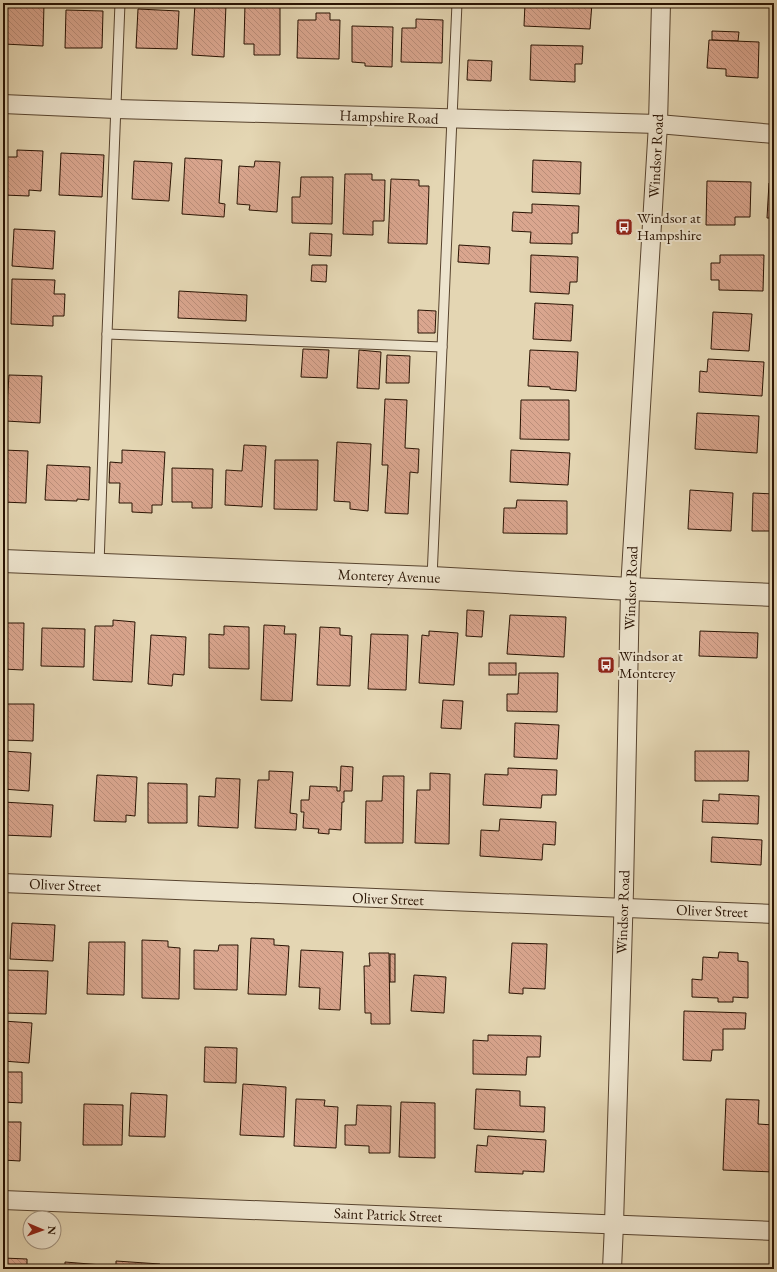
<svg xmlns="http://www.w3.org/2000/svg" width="777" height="1272" font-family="'EB Garamond',serif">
	<defs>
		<pattern id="building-back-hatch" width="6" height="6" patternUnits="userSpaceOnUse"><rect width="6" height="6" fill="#daa68f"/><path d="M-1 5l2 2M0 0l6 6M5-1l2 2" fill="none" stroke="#bb8e7a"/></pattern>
	</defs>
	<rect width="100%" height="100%" fill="#e4d6b3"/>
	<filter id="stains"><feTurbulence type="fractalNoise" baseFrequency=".005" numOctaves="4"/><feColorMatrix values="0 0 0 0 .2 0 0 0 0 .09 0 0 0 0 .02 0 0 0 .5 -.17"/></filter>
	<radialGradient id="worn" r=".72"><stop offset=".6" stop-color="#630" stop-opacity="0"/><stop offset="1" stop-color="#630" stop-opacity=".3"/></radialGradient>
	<g fill="url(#building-back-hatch)" stroke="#291303">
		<polygon points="6,3 44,3 43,46 4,44"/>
		<polygon points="195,3 226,4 224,57 192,55"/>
		<polygon points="245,3 280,3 280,55 254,55 254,44 244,44"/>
		<polygon points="525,3 592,3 590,29 524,26"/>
		<polygon points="138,9 179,11 177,49 136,48"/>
		<polygon points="66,10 103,11 102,48 65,48"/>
		<polygon points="316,13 330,13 330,20 340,20 339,59 297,58 298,20 316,20"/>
		<polygon points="416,19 443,20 442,63 401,62 402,28 416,28"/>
		<polygon points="352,26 393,27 392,67 365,66 365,63 352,62"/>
		<polygon points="712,31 739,32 738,41 712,40"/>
		<polygon points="709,40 759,42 758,78 726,76 726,69 707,68"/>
		<polygon points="774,41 774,74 772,74"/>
		<polygon points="531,45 583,46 582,64 575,64 575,82 530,80"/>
		<polygon points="468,60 492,61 491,81 467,80"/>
		<polygon points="17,150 43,151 41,191 29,190 29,196 3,195 3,157 17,157"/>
		<polygon points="61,153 104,155 102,197 59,195"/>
		<polygon points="185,158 222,160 219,203 225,204 224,217 182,214"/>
		<polygon points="533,160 581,162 580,194 532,192"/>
		<polygon points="134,161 172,163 169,201 132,199"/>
		<polygon points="255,161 280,162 277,212 249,210 250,205 237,204 239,166 254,167"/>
		<polygon points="345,174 372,174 372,180 385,180 384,221 373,221 373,235 343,234"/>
		<polygon points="301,177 333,177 332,224 292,223 292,197 300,197"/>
		<polygon points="391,179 419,180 419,186 429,186 427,244 388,243"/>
		<polygon points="707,181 751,182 750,217 735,217 735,225 706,225"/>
		<polygon points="769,183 774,183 774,218 767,218"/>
		<polygon points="532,204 579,206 578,233 572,233 572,244 530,243 531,232 512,231 513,212 532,213"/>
		<polygon points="14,229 55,231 53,269 12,266"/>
		<polygon points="310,233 332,234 331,256 309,255"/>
		<polygon points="459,245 490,247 489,264 458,262"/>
		<polygon points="531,255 578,257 577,282 570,282 569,294 530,292"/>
		<polygon points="720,255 764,255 763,291 719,290 719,280 711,280 711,263 720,263"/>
		<polygon points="312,265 327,265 326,282 311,281"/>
		<polygon points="12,279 55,280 54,294 65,294 64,316 53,316 53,326 11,324"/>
		<polygon points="179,291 247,295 246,321 178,318"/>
		<polygon points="535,303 573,305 571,341 533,339"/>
		<polygon points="418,310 436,311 435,333 418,333"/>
		<polygon points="713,312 752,314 749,351 711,349"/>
		<polygon points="303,349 329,350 327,378 301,377"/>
		<polygon points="359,350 381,352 379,389 357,388"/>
		<polygon points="530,350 578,352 576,391 550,389 550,387 528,386"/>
		<polygon points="387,355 410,356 409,383 386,383"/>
		<polygon points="708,359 764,362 762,396 699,392 700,371 707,372"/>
		<polygon points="9,375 42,376 40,423 6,421"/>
		<polygon points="385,399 407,400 405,448 419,449 418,473 410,472 408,514 385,513 388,465 382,465"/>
		<polygon points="521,400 569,400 569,440 520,439"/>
		<polygon points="697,413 759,416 757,453 695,449"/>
		<polygon points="337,442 371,444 368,511 350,509 350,502 334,501"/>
		<polygon points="244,445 266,446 262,507 225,505 226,470 242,471"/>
		<polygon points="3,450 28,451 26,503 3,502"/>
		<polygon points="122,450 165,452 162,505 152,505 152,513 132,512 132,503 119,503 120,483 109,483 110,462 122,463"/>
		<polygon points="511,450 570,453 568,485 510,482"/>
		<polygon points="275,460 318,460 317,510 274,509"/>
		<polygon points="47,465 90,467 89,500 77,499 77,501 45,500"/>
		<polygon points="172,468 213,469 212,508 192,508 192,502 172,502"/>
		<polygon points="690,490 733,493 731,531 688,529"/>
		<polygon points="753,493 774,494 774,531 752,531"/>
		<polygon points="517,500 567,501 567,534 503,533 504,508 516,508"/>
		<polygon points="467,610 484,611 482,637 466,636"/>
		<polygon points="510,615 566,617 564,657 507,654"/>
		<polygon points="113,620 135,622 132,682 93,680 95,626 113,626"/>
		<polygon points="3,623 24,623 23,670 3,669"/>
		<polygon points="264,625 285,626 284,634 296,634 292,701 261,700"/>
		<polygon points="224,626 249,627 249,669 209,668 209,634 224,635"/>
		<polygon points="320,627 340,628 340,635 352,636 350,686 317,685"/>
		<polygon points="42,628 85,629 84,667 41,666"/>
		<polygon points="429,631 458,633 454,685 419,683 422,635 429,636"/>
		<polygon points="700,631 758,633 757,658 699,656"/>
		<polygon points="371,634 408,635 406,690 368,689"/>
		<polygon points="151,635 186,637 184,675 173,674 172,686 148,684"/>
		<polygon points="772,639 774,639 774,663 771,663"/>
		<rect x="489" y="663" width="27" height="12"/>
		<polygon points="519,673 558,673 557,712 507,711 507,694 518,694"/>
		<polygon points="443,700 463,701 461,729 441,728"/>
		<polygon points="3,704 34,704 33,741 3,740"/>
		<polygon points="515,723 559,725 557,759 514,757"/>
		<polygon points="3,751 31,753 29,791 3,789"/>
		<polygon points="695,751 749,751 748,781 695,781"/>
		<polygon points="341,766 353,767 352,791 344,791 344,802 342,802 341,830 329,829 329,834 318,833 319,829 303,828 304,812 301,812 301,800 309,800 310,786 337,787 337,791 340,791"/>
		<polygon points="508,768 557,770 556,795 542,795 541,808 483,805 485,774 508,775"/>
		<polygon points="269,771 293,772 290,813 297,814 296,830 255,828 258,780 269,780"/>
		<polygon points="430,773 450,774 449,844 415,843 417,790 430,790"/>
		<polygon points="97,775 137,777 135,816 126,815 126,822 94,821"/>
		<polygon points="383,776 404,776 403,843 365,843 366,801 382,801"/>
		<polygon points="216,778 240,779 238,828 198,826 199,796 215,797"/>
		<polygon points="148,783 187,784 187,823 148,823"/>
		<polygon points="719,794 759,796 758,824 702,822 703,800 719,801"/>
		<polygon points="3,802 53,805 51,837 3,835"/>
		<polygon points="500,819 556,822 555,845 543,844 542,860 480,856 481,830 499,831"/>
		<polygon points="712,837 762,840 761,865 711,862"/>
		<polygon points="12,923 55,925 53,961 10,959"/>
		<polygon points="251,938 274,939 274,945 289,946 286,995 248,994"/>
		<polygon points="142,940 168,941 168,947 180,948 179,999 142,998"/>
		<polygon points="89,942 125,942 124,995 87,994"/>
		<polygon points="512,943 547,944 545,989 523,988 523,994 509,993"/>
		<polygon points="219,945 238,945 237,990 194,989 194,950 218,951"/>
		<polygon points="301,950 343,952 340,1010 319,1009 320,988 299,987"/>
		<polygon points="719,952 738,953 738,961 748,962 748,998 733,997 733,1002 718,1002 718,998 692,997 692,979 702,980 703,957 718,958"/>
		<polygon points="369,953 389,953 390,1024 371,1024 371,1013 365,1013 364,966 370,966"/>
		<rect x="390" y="954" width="5" height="28"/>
		<polygon points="3,970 48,971 46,1014 3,1013"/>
		<polygon points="414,975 446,977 444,1013 411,1011"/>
		<polygon points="684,1011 746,1013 745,1029 723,1029 723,1050 712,1050 711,1061 683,1060"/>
		<polygon points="3,1021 32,1023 29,1063 3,1061"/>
		<polygon points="488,1035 541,1036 540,1057 527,1057 526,1075 473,1074 473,1040 488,1041"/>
		<polygon points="205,1047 237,1048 236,1083 204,1082"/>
		<polygon points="3,1072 22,1072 22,1103 3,1102"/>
		<polygon points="243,1084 286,1087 284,1137 240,1135"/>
		<polygon points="476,1089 520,1091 520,1106 545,1107 544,1132 474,1129"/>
		<polygon points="131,1093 167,1095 165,1137 129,1136"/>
		<polygon points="296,1099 325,1100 324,1106 338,1107 336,1148 294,1146"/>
		<polygon points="726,1099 759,1100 758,1124 774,1125 774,1172 723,1170"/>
		<polygon points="401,1102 435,1103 435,1158 399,1157"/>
		<polygon points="84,1104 123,1105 122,1145 83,1145"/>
		<polygon points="357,1105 391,1106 390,1153 369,1153 369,1146 345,1145 345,1125 356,1125"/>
		<polygon points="3,1122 21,1122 20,1161 3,1160"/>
		<polygon points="488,1136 546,1140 544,1172 523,1171 523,1174 475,1172 477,1145 487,1146"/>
		<polygon points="3,1258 27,1259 27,1269 3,1269"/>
		<polygon points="116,1261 160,1264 160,1269 116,1269"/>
		<polygon points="65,1262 102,1265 101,1269 65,1269"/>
	</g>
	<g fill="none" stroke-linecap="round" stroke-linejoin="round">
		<defs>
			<g id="service">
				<polyline points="107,334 442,347"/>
				<polyline points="99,565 107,334 120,3"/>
				<polyline points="432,578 457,3"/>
			</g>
			<g id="minor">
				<polyline points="3,104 116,109 658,124 774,134"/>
				<polyline points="3,883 774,914"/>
				<polyline points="3,1200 774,1231"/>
				<polyline points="612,1269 614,1224 624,890 630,589 658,124 661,3"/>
			</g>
			<polyline id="tertiary" points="3,561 432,578 630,589 774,595"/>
		</defs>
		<use href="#service" stroke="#58442f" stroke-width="11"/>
		<use href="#minor" stroke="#58442f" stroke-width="20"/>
		<use href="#tertiary" stroke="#58442f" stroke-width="24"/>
		<use href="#service" stroke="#ede4ce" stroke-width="9"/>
		<use href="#minor" stroke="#ede4ce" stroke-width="18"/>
		<use href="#tertiary" stroke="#ede4ce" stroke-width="22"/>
	</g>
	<defs>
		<symbol id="bus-square" viewBox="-11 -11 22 22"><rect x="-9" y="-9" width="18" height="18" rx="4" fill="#8f2418" stroke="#ede4ce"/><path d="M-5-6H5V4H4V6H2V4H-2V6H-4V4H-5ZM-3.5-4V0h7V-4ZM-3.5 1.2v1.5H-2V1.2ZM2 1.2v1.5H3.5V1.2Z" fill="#fff"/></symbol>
	</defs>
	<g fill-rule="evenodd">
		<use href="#bus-square" x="614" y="217" width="20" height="20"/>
		<use href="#bus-square" x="596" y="655" width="20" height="20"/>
	</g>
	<g text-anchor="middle" stroke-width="4" stroke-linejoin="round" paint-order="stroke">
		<g font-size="15" fill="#291303" stroke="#ede4ce">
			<text transform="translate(389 117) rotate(2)" y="5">Hampshire Road</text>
			<text transform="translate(656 156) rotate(-87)" y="5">Windsor Road</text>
			<text transform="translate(389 576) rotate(2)" y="5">Monterey Avenue</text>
			<text transform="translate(631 588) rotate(-88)" y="5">Windsor Road</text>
			<text transform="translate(65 885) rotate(2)" y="5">Oliver Street</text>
			<text transform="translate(388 899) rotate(2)" y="5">Oliver Street</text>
			<text transform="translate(712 911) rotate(2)" y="5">Oliver Street</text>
			<text transform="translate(623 912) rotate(-88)" y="5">Windsor Road</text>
			<text transform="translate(388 1215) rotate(2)" y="5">Saint Patrick Street</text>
		</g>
		<g font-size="15" fill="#291303" stroke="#ede4ce" text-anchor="start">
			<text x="637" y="223">Windsor at<tspan x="637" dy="17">Hampshire</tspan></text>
			<text x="619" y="661">Windsor at<tspan x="619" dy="17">Monterey</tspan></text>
		</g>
	</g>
	<rect width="777" height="1272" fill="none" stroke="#e4d6b3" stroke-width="16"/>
	<rect x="4" y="4" width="769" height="1264" fill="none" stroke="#291303" stroke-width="2"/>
	<rect x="8" y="8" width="761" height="1256" fill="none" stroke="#291303"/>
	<g transform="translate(42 1230) rotate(92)"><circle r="19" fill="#ede4ce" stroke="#9f907d"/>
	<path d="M0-3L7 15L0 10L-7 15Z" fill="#8f2418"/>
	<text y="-6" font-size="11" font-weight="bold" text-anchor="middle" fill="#291303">N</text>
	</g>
	<rect width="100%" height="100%" filter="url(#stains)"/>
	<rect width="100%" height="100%" fill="url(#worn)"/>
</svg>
